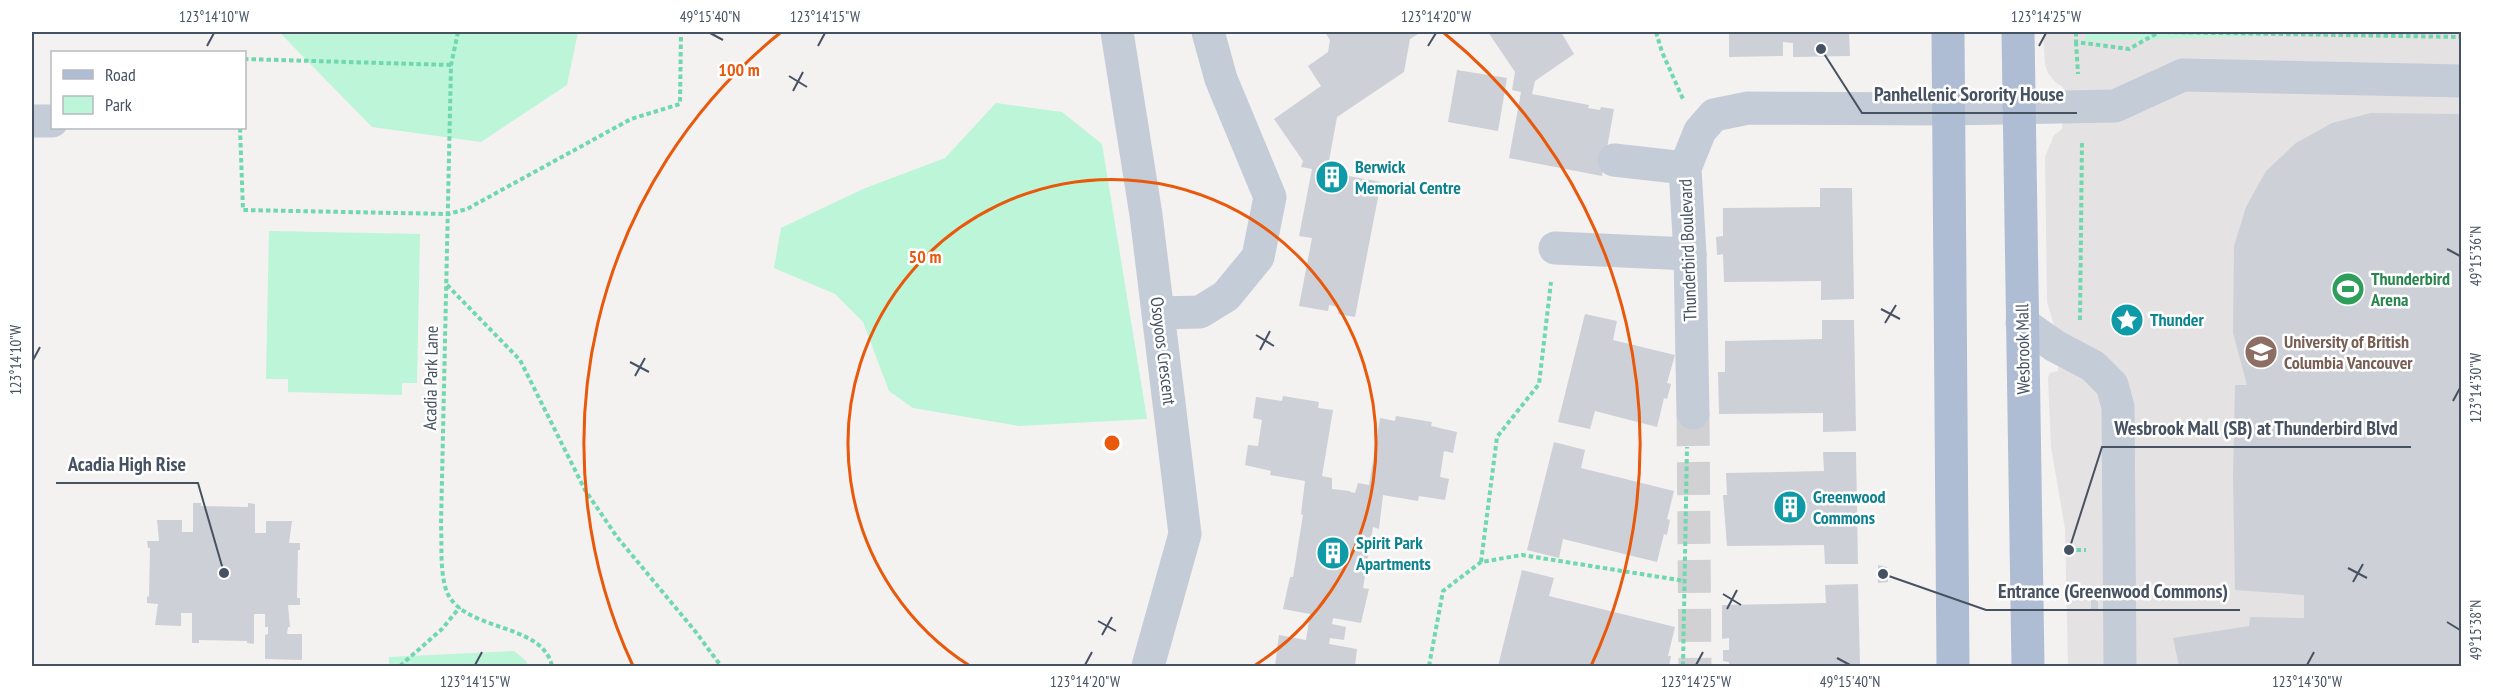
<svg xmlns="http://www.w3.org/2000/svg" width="2493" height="698" font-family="'PT Sans Narrow',sans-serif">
	<rect width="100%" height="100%" fill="#f4f1f1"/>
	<polygon fill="#e5e2e3" points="2043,32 2461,32 2461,666 2068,666 2065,529 2051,447 2048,378 2050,373 2058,371 2061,332 2054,325 2047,302 2045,157 2054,135 2062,129 2063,87 2055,82 2048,73 2045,65"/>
	<g fill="#bcf5d7">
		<polygon points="279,32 578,32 567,85 481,142 372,127"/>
		<polygon points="2085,32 2461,32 2462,34 2398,32 2085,41"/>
		<polygon points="996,103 1062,112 1102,144 1147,419 1019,426 913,408 889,391 863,322 835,294 774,268 781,228 863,189 945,158"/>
		<polygon points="269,231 420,234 417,383 402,383 402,395 288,392 288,379 266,379"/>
		<polygon points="514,651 526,661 528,666 389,666 389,657"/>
	</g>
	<g fill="#cdd0d7">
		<polygon points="1325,32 1421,32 1410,39 1404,72 1337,117 1327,172 1381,182 1355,317 1338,314 1339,307 1329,305 1328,311 1299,306 1312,238 1299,236 1312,169 1301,167 1303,161 1274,119 1321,86 1308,66 1328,52 1330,40"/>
		<polygon points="1488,32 1561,32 1574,54 1535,81 1532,94 1589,105 1588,108 1600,110 1601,107 1614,109 1602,176 1509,158 1521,92 1512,90 1515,72"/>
		<polygon points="1729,32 1849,32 1850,56 1793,57 1793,43 1783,42 1783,56 1729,57"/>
		<polygon points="2436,32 2462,32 2462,34 2436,33"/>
		<polygon points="1457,70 1507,78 1498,131 1448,122"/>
		<polygon points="2371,113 2462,114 2462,666 2179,666 2173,638 2249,626 2250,617 2304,618 2304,595 2235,590 2233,478 2235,385 2247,385 2233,333 2234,246 2246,207 2266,171 2296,143 2332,123"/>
		<polygon points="1820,188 1852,188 1854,299 1821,300 1821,281 1724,282 1723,254 1717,255 1716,237 1723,236 1723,208 1820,207"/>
		<polygon points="1585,314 1617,321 1613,340 1675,355 1667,383 1671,384 1667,399 1664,398 1657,427 1595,411 1590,429 1558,422"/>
		<polygon points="1822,320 1854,320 1856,431 1823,432 1823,413 1719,414 1718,372 1725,372 1725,341 1822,339"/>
		<polygon points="1283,396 1319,402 1318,408 1333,410 1322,476 1332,478 1332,489 1350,491 1350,492 1355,493 1358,483 1369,485 1380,418 1395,421 1396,416 1432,422 1431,426 1457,432 1453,453 1444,451 1440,477 1449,479 1445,500 1419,496 1418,501 1383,495 1379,529 1373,527 1363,588 1369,589 1361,623 1333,618 1332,624 1346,627 1344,640 1330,638 1329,644 1357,649 1355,666 1275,666 1279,635 1306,640 1310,614 1283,609 1290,577 1293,577 1303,515 1301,514 1305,481 1270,475 1271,471 1245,465 1248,445 1258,446 1262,420 1253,418 1256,397 1282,401"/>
		<polygon points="1554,442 1585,450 1581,468 1674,491 1667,519 1670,520 1667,535 1664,534 1657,562 1563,539 1559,558 1527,550"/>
		<polygon points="1823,452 1856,452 1858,564 1825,564 1824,545 1727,546 1723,495 1727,495 1726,473 1824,471"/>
		<polygon points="193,503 201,503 201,506 248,507 248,503 255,504 255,533 266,533 266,521 292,521 289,543 300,543 300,550 298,550 297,598 300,598 300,605 288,605 290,627 288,627 287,634 302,634 302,660 265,659 265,635 268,634 268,627 265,627 265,614 254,614 254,644 247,643 247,641 199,640 199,643 192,643 192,613 181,613 181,626 155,625 158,604 147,603 147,597 149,596 150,548 148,548 147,541 159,541 157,520 182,520 182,532 193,532"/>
		<polygon points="1878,565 1887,567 1888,582 1878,583"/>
		<polygon points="1522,570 1554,578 1549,596 1675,627 1668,656 1671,656 1669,666 1498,666"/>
		<polygon points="1858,584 1860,666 1729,666 1729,662 1723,661 1723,650 1729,650 1729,638 1722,639 1722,605 1826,603 1825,585"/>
		<rect x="2091" y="587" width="7" height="22"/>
	</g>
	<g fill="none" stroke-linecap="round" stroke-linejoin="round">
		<polyline stroke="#d1d1d4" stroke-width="33" stroke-dasharray="33 16" stroke-linecap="butt" points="1693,413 1695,666"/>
		<g stroke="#6fd8ae" stroke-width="4" stroke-dasharray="4.5 3" stroke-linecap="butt">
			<path d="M458,32L451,65L441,525C442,544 440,567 445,586C456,633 542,620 552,666"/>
			<polyline points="1656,32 1662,52 1683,99"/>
			<polyline points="2076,32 2076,42 2129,49 2159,32 2462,37"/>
			<polyline points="2076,42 2078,74"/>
			<polyline points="244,59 451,65"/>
			<polyline points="240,128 243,210 448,214 467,209 631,119 680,104 681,32"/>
			<polyline points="447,285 520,360 585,490 617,537 695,631 721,666"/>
			<polyline points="2080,320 2082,141"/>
			<polyline points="2069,550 2086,550"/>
			<polyline points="1481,562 1497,437 1539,384 1551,282"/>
			<polyline points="400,666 442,629 460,607"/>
			<polyline points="1429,666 1443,591 1481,562 1522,555 1685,581"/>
			<polyline points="1683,666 1687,447"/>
		</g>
		<g stroke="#c4ccd7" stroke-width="33">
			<polyline points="1117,32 1146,215 1185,534 1148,666"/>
			<polyline points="32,121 52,121"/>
			<polyline points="1614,160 1685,168"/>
			<polyline points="1555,248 1690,254"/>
			<polyline points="1158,313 1200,312 1226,296 1258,257 1270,197 1221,79 1208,32"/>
			<polyline points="2022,323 2055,346 2093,366 2112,385 2118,407 2120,666"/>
			<polyline points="1693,413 1690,254 1685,168 1700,131 1714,115 1748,108 1949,109 2115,106 2183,75 2462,81"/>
		</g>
		<g stroke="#aebdd3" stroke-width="33">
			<polyline points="1948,32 1953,666"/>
			<polyline points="2018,32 2028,666"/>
		</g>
	</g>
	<path fill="none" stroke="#465262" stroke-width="2" d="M710,33L723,40M207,46L214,33M818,46L825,33M1428,46L1436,33M2039,46L2046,33M789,76L807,87M793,91L803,72M2447,249L2460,256M1881,309L1900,319M1885,323L1896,305M1256,335L1274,346M1260,350L1270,331M33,360L40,347M630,362L649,372M635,376L645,358M2453,401L2460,388M2348,568L2367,578M2353,582L2363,564M1723,594L1741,605M1727,609L1737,590M1098,621L1116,631M2447,622L2460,630M1102,635L1112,617M1837,658L1850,665M475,665L482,652M1085,665L1092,652M1696,665L1703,652M2307,665L2314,652"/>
	<g fill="none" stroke="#e8590c" stroke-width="3">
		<path d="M970 666A264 264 0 1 1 1254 666"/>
		<path d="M633 666A528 528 0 0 1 780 33M1444 33A528 528 0 0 1 1591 666"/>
	</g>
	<defs>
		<symbol id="building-disc" viewBox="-11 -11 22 22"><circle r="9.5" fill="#0f9aa8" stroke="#fff"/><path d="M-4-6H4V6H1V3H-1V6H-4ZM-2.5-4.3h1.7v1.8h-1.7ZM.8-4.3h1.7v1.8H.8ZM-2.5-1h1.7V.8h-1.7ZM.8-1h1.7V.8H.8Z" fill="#fff"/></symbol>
		<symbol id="stadium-disc" viewBox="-11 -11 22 22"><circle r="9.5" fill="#2e9e5b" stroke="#fff"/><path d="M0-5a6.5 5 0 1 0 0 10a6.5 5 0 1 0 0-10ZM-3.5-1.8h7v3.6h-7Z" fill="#fff"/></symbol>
		<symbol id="sight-disc" viewBox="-11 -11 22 22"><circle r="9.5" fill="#0f9aa8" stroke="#fff"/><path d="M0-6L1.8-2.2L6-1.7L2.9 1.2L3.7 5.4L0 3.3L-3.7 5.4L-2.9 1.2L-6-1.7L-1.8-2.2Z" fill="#fff"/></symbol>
		<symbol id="university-disc" viewBox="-11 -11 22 22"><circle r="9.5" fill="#8d6e63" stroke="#fff"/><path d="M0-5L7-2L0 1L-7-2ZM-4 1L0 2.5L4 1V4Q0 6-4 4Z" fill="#fff"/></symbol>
	</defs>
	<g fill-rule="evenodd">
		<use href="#building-disc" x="1313" y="158" width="38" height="38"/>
		<use href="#stadium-disc" x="2329" y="270" width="38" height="38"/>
		<use href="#sight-disc" x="2108" y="301" width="38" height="38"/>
		<use href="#university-disc" x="2242" y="333" width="38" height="38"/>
		<use href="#building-disc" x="1771" y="488" width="38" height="38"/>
		<use href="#building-disc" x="1314" y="534" width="38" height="38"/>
	</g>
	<g text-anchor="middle" stroke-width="5" stroke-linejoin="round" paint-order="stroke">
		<g font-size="18" font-weight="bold" fill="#0d838f" stroke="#fff" text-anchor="start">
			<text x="1355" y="173">Berwick<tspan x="1355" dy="21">Memorial Centre</tspan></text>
			<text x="2150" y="326">Thunder</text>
			<text x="1813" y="503">Greenwood<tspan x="1813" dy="21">Commons</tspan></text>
			<text x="1356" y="549">Spirit Park<tspan x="1356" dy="21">Apartments</tspan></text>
		</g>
		<g font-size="18" fill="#465262" stroke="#fff">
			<text transform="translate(1688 250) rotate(-92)" y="6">Thunderbird Boulevard</text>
			<text transform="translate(2023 349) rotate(-91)" y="6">Wesbrook Mall</text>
			<text transform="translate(1163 351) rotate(83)" y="6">Osoyoos Crescent</text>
			<text transform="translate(431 378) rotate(-89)" y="6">Acadia Park Lane</text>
		</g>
		<g font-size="18" font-weight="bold" fill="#27864d" stroke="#fff" text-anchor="start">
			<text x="2371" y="285">Thunderbird<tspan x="2371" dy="21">Arena</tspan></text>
		</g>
		<g font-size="18" font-weight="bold" fill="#785e54" stroke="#fff" text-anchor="start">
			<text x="2284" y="348">University of British<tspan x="2284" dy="21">Columbia Vancouver</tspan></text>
		</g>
	</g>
	<circle cx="1112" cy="443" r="9" fill="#e8590c" stroke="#fff" stroke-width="3"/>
	<g font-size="18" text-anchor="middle" font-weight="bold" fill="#e8590c" stroke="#fff" stroke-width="5" stroke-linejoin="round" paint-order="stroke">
		<text x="739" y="76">100 m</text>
		<text x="925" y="263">50 m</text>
	</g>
	<path fill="none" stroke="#465262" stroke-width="2" d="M1821 49L1862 113H2077M2069 550L2102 447H2411M224 573L198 483H56M1883 574L1986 610H2240"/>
	<g fill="#465262" stroke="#fff" stroke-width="2">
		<circle cx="1821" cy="49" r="6"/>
		<circle cx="2069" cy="550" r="6"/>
		<circle cx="224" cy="573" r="6"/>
		<circle cx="1883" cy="574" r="6"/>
	</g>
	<g font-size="20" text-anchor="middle" font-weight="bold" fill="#465262" stroke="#fff" stroke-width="5" stroke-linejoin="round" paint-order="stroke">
		<text x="1969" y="101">Panhellenic Sorority House</text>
		<text x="2256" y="435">Wesbrook Mall (SB) at Thunderbird Blvd</text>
		<text x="127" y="471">Acadia High Rise</text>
		<text x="2113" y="598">Entrance (Greenwood Commons)</text>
	</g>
	<rect width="2493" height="698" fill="none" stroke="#ffffff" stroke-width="66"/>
	<rect x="51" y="51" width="195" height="78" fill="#ffffff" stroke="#b5bac0" stroke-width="1.5"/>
	<rect x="63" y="70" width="30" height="9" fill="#aebdd3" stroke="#b5bac0" stroke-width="1.5"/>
	<text x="105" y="81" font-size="18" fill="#465262">Road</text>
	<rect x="63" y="96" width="30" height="18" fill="#bcf5d7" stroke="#b5bac0" stroke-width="1.5"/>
	<text x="105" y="111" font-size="18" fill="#465262">Park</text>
	<rect x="33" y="33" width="2427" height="632" fill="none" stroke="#465262" stroke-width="2"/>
	<g font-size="15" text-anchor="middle" fill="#465262">
		<text x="214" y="22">123°14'10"W</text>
		<text x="710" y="22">49°15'40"N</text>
		<text x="825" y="22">123°14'15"W</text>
		<text x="1436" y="22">123°14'20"W</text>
		<text x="2046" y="22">123°14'25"W</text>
		<text transform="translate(2476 256) rotate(-90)" y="5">49°15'36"N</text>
		<text transform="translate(16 360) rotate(-90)" y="5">123°14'10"W</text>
		<text transform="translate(2476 388) rotate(-90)" y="5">123°14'30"W</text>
		<text transform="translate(2476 630) rotate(-90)" y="5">49°15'38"N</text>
		<text x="475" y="687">123°14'15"W</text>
		<text x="1085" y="687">123°14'20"W</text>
		<text x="1696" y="687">123°14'25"W</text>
		<text x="1850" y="687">49°15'40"N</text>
		<text x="2307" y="687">123°14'30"W</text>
	</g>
</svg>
